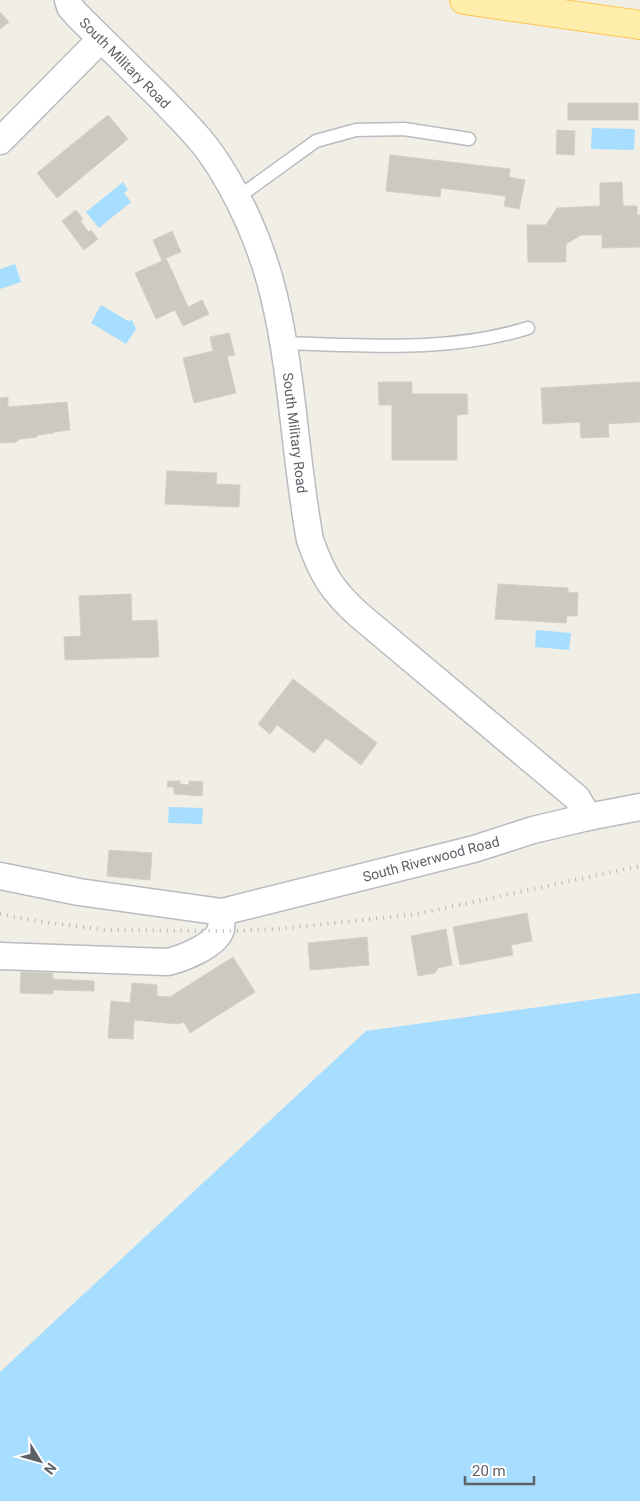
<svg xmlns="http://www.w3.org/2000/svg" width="640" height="1501" font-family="Roboto,sans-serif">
	<rect width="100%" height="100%" fill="#f1eee5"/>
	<g fill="#a7ddff">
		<polygon points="592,128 635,129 634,150 591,149"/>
		<polygon points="123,182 128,190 124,193 131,202 99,228 86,212"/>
		<polygon points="15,264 21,282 0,289 0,269"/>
		<polygon points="101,305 128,321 132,320 136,329 126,344 91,323"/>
		<polygon points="536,630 571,633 569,650 535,647"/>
		<polygon points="169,807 203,808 202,824 168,823"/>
		<polygon points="640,993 640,1501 0,1501 0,1372 366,1031"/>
	</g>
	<g fill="#ccc8c2" stroke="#d6cfc3">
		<polygon points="0,12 9,22 0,29"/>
		<rect x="568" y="103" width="70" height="17"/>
		<polygon points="108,115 128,139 57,198 37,173"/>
		<polygon points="557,130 575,131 574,155 556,154"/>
		<polygon points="390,155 510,169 509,177 525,180 519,209 504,206 506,196 441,188 440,197 386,191"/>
		<polygon points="622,182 623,206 637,206 637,215 640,215 640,247 602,248 602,235 581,235 566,244 566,262 528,262 527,225 546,225 557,208 600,206 600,183"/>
		<polygon points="76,210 83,219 80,221 89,232 91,230 98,239 84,250 62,221"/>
		<polygon points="172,231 181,252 166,258 188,307 202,300 209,314 183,326 175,310 156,319 135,273 162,261 153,240"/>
		<polygon points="229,333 235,355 227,356 236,393 194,403 183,358 213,351 210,337"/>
		<polygon points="378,382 412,382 412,394 467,394 468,414 457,415 457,460 392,460 392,405 379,405"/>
		<polygon points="640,382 640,422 608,424 609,437 581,438 580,422 543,424 541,388"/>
		<polygon points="8,397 8,407 67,402 70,430 54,432 54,433 37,435 37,437 20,439 16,442 0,443 0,398"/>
		<polygon points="167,471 217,473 216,484 240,485 239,507 165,504"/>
		<polygon points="498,584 568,588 568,592 578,593 577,616 567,616 566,623 495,619"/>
		<polygon points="131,594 132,621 157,620 159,657 65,660 64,637 81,636 79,596"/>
		<polygon points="293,679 377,743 361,765 326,738 314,753 277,725 270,734 258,724"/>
		<polygon points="168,781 180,781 180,784 189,785 189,781 203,782 202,796 174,794 174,787 167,787"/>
		<polygon points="109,850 152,853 150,880 107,876"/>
		<polygon points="527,913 532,941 511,945 513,955 460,965 453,927"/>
		<polygon points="446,929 452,965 438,968 435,973 418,976 411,936"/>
		<polygon points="367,937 369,965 310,970 308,943"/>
		<polygon points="233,957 255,992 190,1033 184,1022 178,1024 134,1020 133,1039 108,1038 111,1001 130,1003 132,983 157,985 157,996 170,997"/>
		<polygon points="21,972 53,973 52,979 94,981 94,991 53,990 53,994 20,993"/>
	</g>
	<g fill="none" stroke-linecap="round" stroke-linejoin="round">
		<defs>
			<g id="lane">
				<polyline points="237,198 316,141 356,130 404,129 469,139"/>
				<path d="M282,343C364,345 449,353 528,328"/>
			</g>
			<g id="street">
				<path d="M68,0L70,7L77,15C105,43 133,70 161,98C177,115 195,132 209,151C239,193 262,246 274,296C293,376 295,459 310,540C322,574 332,591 359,615L577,798L588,817"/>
				<polyline points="0,141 101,39"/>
				<polyline points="0,876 79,892 222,912 474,849 533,830 588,817 640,807"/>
				<path d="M0,956L167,962C182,959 217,945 221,929C222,924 221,918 222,912"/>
			</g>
			<polyline id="primary" points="464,0 640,25"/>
		</defs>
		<use href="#lane" stroke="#b8bcc0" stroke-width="15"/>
		<use href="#street" stroke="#b8bcc0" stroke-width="29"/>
		<use href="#primary" stroke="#ffc550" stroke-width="30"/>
		<use href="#lane" stroke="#fff" stroke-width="12"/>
		<use href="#street" stroke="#fff" stroke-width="26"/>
		<use href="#primary" stroke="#ffedac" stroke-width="28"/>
		<polyline stroke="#b5b6b7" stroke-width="4" stroke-dasharray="1 6" stroke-linecap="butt" points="0,914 36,921 106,930 231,931 278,929 417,914 640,866"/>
	</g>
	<g text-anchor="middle" stroke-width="4" stroke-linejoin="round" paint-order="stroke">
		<g font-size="14" fill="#5d6267" stroke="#fff">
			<text transform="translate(125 63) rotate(45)" y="5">South Military Road</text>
			<text transform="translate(295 433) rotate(83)" y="5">South Military Road</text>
			<text transform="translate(431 859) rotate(-15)" y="5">South Riverwood Road</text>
		</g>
	</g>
	<g transform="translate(40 1461) rotate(127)" stroke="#ffffff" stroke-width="4" paint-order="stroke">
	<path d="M0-4L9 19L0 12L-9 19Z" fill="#5d6267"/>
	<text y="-8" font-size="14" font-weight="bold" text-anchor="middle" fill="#5d6267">N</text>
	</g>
	<path d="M465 1476v8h69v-8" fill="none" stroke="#5d6267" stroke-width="2.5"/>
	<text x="472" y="1476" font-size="15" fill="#5d6267" stroke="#ffffff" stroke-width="4" paint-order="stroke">20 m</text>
</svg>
